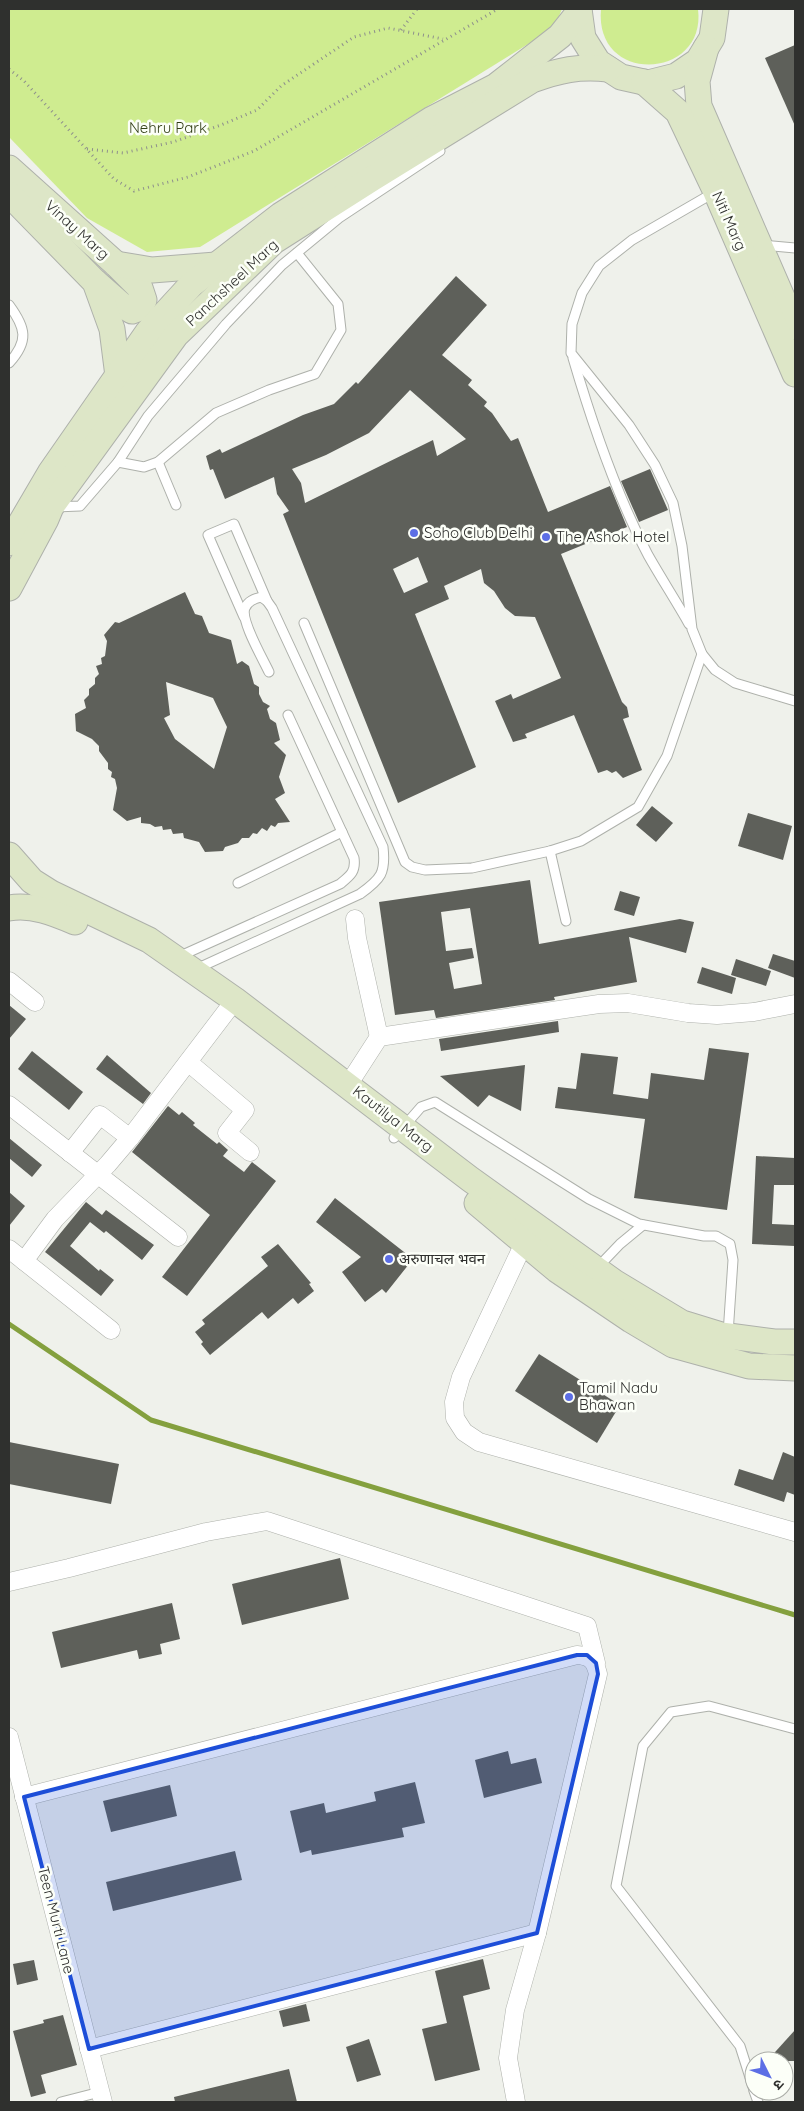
<svg xmlns="http://www.w3.org/2000/svg" width="804" height="2111" font-family="Quicksand,'Noto Sans Devanagari',sans-serif">
	<rect width="100%" height="100%" fill="#eff1eb"/>
	<g fill="#cfec90">
		<polygon points="9,9 562,9 554,28 200,247 147,252 87,218 9,137"/>
		<path d="M601,9H698C707,80 594,86 601,9Z"/>
	</g>
	<g fill="none" stroke-linecap="round" stroke-linejoin="round">
		<polyline stroke="#84a03e" stroke-width="5" points="9,1324 151,1420 795,1615"/>
	</g>
	<g fill="#5e605a" fill-rule="evenodd">
		<polygon points="795,45 795,126 765,58"/>
		<path d="M456,276L487,305L442,355L472,380L468,385L487,402L484,406L492,413L511,441L518,438L548,512L610,486L627,527L561,554L622,702L627,707L629,717L623,719L642,770L623,778L616,771L612,773L607,770L598,773L574,715L525,734L527,738L513,742L495,701L511,694L513,699L561,678L535,617L515,616L505,608L494,591L484,583L481,569L444,586L449,599L415,614L476,767L398,803L283,514L289,511L277,494L274,477L225,499L213,469L210,470L206,456L220,449L222,453L303,415L334,404L356,382L358,384ZM410,390L466,439L437,456L433,440L305,503L301,483L292,469L326,455L369,433ZM418,557L428,582L404,593L393,569Z"/>
		<polygon points="650,469 668,510 639,522 621,481"/>
		<path d="M185,592L195,614L202,616L209,633L231,640L237,664L242,661L249,666L254,684L259,687V694L263,702L270,706L267,709L270,719L276,723L280,740L274,743L286,755L279,777L285,793L275,799L290,822L278,823L275,827L271,825L267,831L262,828L257,834L253,833L249,838H242L238,843L225,847L223,851L205,852L199,842L184,838L183,833L173,834L171,829L163,830L162,826L155,827L150,824L141,823V817L127,821L113,810L117,788L115,779L111,777L112,772L108,769V763L99,751V746L92,739L76,731L75,714L86,708L84,700L89,695V689L95,684V678L99,674L96,666L102,664L101,658L105,656L107,641L104,635L115,622L119,623ZM166,682L213,698L227,727L214,769L175,739L164,718L170,715Z"/>
		<polygon points="652,806 673,823 656,842 636,825"/>
		<polygon points="748,813 792,826 783,860 738,846"/>
		<path d="M530,880L539,944L680,919L694,922L686,953L629,937L637,982L554,997L555,1000L436,1018L434,1010L395,1015L379,902ZM470,908L482,984L454,989L449,963L474,958L472,948L446,951L441,912Z"/>
		<polygon points="620,891 640,897 634,916 614,910"/>
		<polygon points="773,954 795,961 795,978 768,968"/>
		<polygon points="736,959 771,971 766,986 731,975"/>
		<polygon points="702,967 736,978 732,994 697,983"/>
		<polygon points="9,1005 26,1019 9,1039"/>
		<polygon points="558,1021 559,1032 441,1051 439,1039"/>
		<polygon points="709,1048 749,1053 727,1210 634,1198 645,1119 555,1108 558,1087 576,1089 581,1053 618,1057 613,1094 648,1099 651,1073 704,1080"/>
		<polygon points="32,1051 83,1092 69,1110 18,1069"/>
		<polygon points="107,1055 151,1093 143,1104 96,1069"/>
		<polygon points="525,1065 521,1111 489,1095 478,1107 440,1076"/>
		<polygon points="168,1106 179,1115 182,1112 195,1123 193,1125 217,1144 219,1142 228,1150 223,1156 244,1172 252,1162 276,1181 187,1296 162,1277 210,1215 132,1152"/>
		<polygon points="9,1138 42,1165 32,1177 9,1158"/>
		<polygon points="756,1156 795,1158 795,1185 774,1185 772,1224 795,1225 795,1246 752,1244"/>
		<polygon points="9,1192 25,1206 9,1226"/>
		<polygon points="335,1198 413,1259 386,1293 382,1289 365,1302 342,1272 361,1257 316,1222"/>
		<polygon points="86,1202 102,1215 106,1210 154,1245 142,1260 106,1231 104,1233 90,1222 70,1246 99,1271 100,1269 114,1280 101,1296 45,1252"/>
		<polygon points="278,1244 311,1283 309,1284 314,1291 298,1304 293,1298 268,1319 262,1312 210,1355 201,1344 203,1342 195,1332 205,1324 202,1320 268,1266 261,1257"/>
		<polygon points="539,1354 620,1405 597,1443 515,1391"/>
		<polygon points="9,1442 119,1464 111,1504 9,1484"/>
		<polygon points="783,1452 795,1457 795,1495 787,1492 784,1502 734,1485 739,1469 773,1480"/>
		<polygon points="340,1558 349,1599 242,1625 232,1584"/>
		<polygon points="172,1603 180,1639 160,1644 162,1654 139,1659 137,1650 61,1668 52,1632"/>
		<polygon points="508,1751 511,1764 536,1758 542,1783 484,1798 475,1760"/>
		<polygon points="415,1782 425,1823 402,1828 404,1837 312,1855 311,1850 300,1853 290,1811 324,1803 326,1813 376,1801 374,1792"/>
		<polygon points="170,1785 177,1816 111,1832 103,1801"/>
		<polygon points="235,1851 242,1880 113,1911 106,1882"/>
		<polygon points="483,1959 490,1989 463,1996 480,2070 435,2081 422,2029 447,2023 435,1971"/>
		<polygon points="34,1960 38,1980 17,1985 13,1964"/>
		<polygon points="306,2004 310,2021 283,2027 279,2011"/>
		<polygon points="63,2015 77,2065 41,2075 46,2093 31,2097 13,2031 44,2023 43,2020"/>
		<polygon points="795,2030 795,2061 767,2061"/>
		<polygon points="369,2039 381,2075 357,2082 346,2047"/>
		<polygon points="289,2069 297,2102 175,2102 174,2097"/>
	</g>
	<g fill="none" stroke-linecap="round" stroke-linejoin="round">
		<defs>
			<g id="lane">
				<polyline points="715,192 632,240 599,266 582,293 572,324 571,353 629,425 655,465 673,503 682,546 692,629 702,654 715,670 735,683 795,701"/>
				<polyline points="761,245 795,248"/>
				<path d="M9,305C26,328 29,341 9,363"/>
				<path d="M573,358C592,423 616,494 648,555C661,578 676,601 689,624"/>
				<polyline points="118,462 144,467 158,462 216,413 269,390 315,374 341,330 338,304 297,253"/>
				<polyline points="158,462 176,505"/>
				<polyline points="55,507 80,506 118,462 148,416 226,324 282,265 339,218 440,151"/>
				<polyline points="244,617 208,535 234,524 267,601"/>
				<polyline points="304,623 405,862 412,867 425,870 472,868 550,851 581,841 638,807 667,756 702,654"/>
				<polyline points="550,851 566,921"/>
				<polyline points="238,883 342,832"/>
				<path d="M178,957L340,884C350,876 356,872 354,858L288,715"/>
				<path d="M196,969L360,894C381,879 386,873 383,847L272,608L267,601L261,597C254,599 248,601 245,608C240,620 263,659 269,672"/>
				<polyline points="394,1138 421,1107 435,1102 589,1199 639,1224 704,1236 716,1236 730,1244 733,1260 728,1334"/>
				<polyline points="598,1267 620,1244 643,1225"/>
				<polyline points="754,2090 740,2046 616,1886 643,1746 671,1712 709,1706 795,1729"/>
				<polyline points="754,2091 758,2102"/>
				<polyline points="61,2102 100,2092"/>
			</g>
			<g id="street">
				<polyline points="355,919 357,938 379,1037"/>
				<polyline points="9,981 35,1002"/>
				<polyline points="188,1062 245,1110 227,1133 250,1152"/>
				<polyline points="348,1085 379,1037 599,1004 628,1003 688,1013 717,1015 754,1012 795,1004"/>
				<polyline points="9,1105 178,1237"/>
				<polyline points="70,1153 100,1115 130,1138"/>
				<polyline points="524,1243 461,1377 454,1402 455,1418 464,1432 479,1442 795,1532"/>
				<polyline points="9,1249 111,1330"/>
				<polyline points="24,1261 55,1219 108,1164 130,1138 235,1000"/>
				<polyline points="9,1582 69,1568 206,1532 267,1521 587,1626 596,1663"/>
				<polyline points="9,1737 103,2102"/>
				<path d="M24,1797L577,1655C591,1656 595,1661 598,1674L537,1933L515,2010L508,2058L516,2102"/>
				<polyline points="89,2049 537,1933"/>
			</g>
			<g id="secondary">
				<polyline points="579,9 583,38 598,62 621,77 648,83 676,76 698,61 712,38 716,9"/>
				<polyline points="706,48 697,81 699,106 795,327"/>
				<polyline points="644,82 678,112 716,192 795,374"/>
				<polyline points="9,168 116,264 140,288 144,300 140,308 132,311 120,304 95,282"/>
				<polyline points="9,194 95,282 112,329 118,376"/>
				<polyline points="116,264 152,270 216,265"/>
				<polyline points="9,543 50,473 148,332 192,284 281,215 432,119 496,86 560,36 579,12"/>
				<path d="M9,588L46,519L51,507L176,335L274,241L373,178L532,80C560,70 578,66 608,69"/>
				<polyline points="9,855 32,881 51,893 149,940 235,1000 470,1179 614,1282 682,1323 721,1335 774,1342 795,1342"/>
				<path d="M9,908C32,904 54,913 75,922"/>
				<polyline points="477,1203 557,1270 631,1320 673,1345 749,1366 795,1368"/>
			</g>
		</defs>
		<use href="#lane" stroke="#aeb1ab" stroke-width="11"/>
		<use href="#street" stroke="#aeb1ab" stroke-width="19"/>
		<use href="#secondary" stroke="#aeb1ab" stroke-width="27"/>
		<g stroke="#8e908c" stroke-width="3" stroke-dasharray="1 4" stroke-linecap="butt">
			<polyline points="401,30 417,9"/>
			<polyline points="9,69 24,81 114,179 134,191 188,177 254,151 498,9"/>
			<polyline points="87,149 123,153 173,142 221,125 257,110 281,86 354,37 388,28 443,39"/>
		</g>
		<use href="#lane" stroke="#fff" stroke-width="9"/>
		<use href="#street" stroke="#fff" stroke-width="18"/>
		<use href="#secondary" stroke="#dde6c7" stroke-width="25"/>
	</g>
	<path fill="#1d4ed8" fill-opacity="0.2" stroke="#1d4ed8" stroke-width="4" stroke-linejoin="round" d="M577,1655H587L596,1663L598,1674L537,1933L89,2049L24,1797Z"/>
	<g fill="#5c6ee5" stroke="#fcfff8" stroke-width="2">
		<circle cx="414" cy="533" r="5"/>
		<circle cx="546" cy="537" r="5"/>
		<circle cx="389" cy="1259" r="5"/>
		<circle cx="569" cy="1397" r="5"/>
	</g>
	<g text-anchor="middle" stroke-width="5" stroke-linejoin="round" paint-order="stroke">
		<g font-size="15" fill="#333f17" stroke="#fcfff8">
			<text x="168" y="133">Nehru Park</text>
		</g>
		<g font-size="15" fill="#2f302e" stroke="#fcfff8">
			<text transform="translate(729 221) rotate(66)" y="5">Niti Marg</text>
			<text transform="translate(77 230) rotate(42)" y="5">Vinay Marg</text>
			<text transform="translate(232 283) rotate(-43)" y="5">Panchsheel Marg</text>
			<text transform="translate(393 1119) rotate(38)" y="5">Kautilya Marg</text>
			<text transform="translate(56 1920) rotate(76)" y="5">Teen Murti Lane</text>
		</g>
		<g font-size="15" fill="#2f302e" stroke="#fcfff8" text-anchor="start">
			<text x="424" y="538">Soho Club Delhi</text>
			<text x="556" y="542">The Ashok Hotel</text>
			<text x="399" y="1264">अरुणाचल भवन</text>
			<text x="579" y="1393">Tamil Nadu<tspan x="579" dy="17">Bhawan</tspan></text>
		</g>
	</g>
	<rect width="804" height="2111" fill="none" stroke="#2f302e" stroke-width="20"/>
	<g transform="translate(769 2076) rotate(132)"><circle r="24" fill="#fcfff8" stroke="#aaaca7"/>
	<path d="M0-4L9 19L0 12L-9 19Z" fill="#5c6ee5"/>
	<text y="-8" font-size="14" font-weight="bold" text-anchor="middle" fill="#2f302e">उ</text>
	</g>
</svg>
